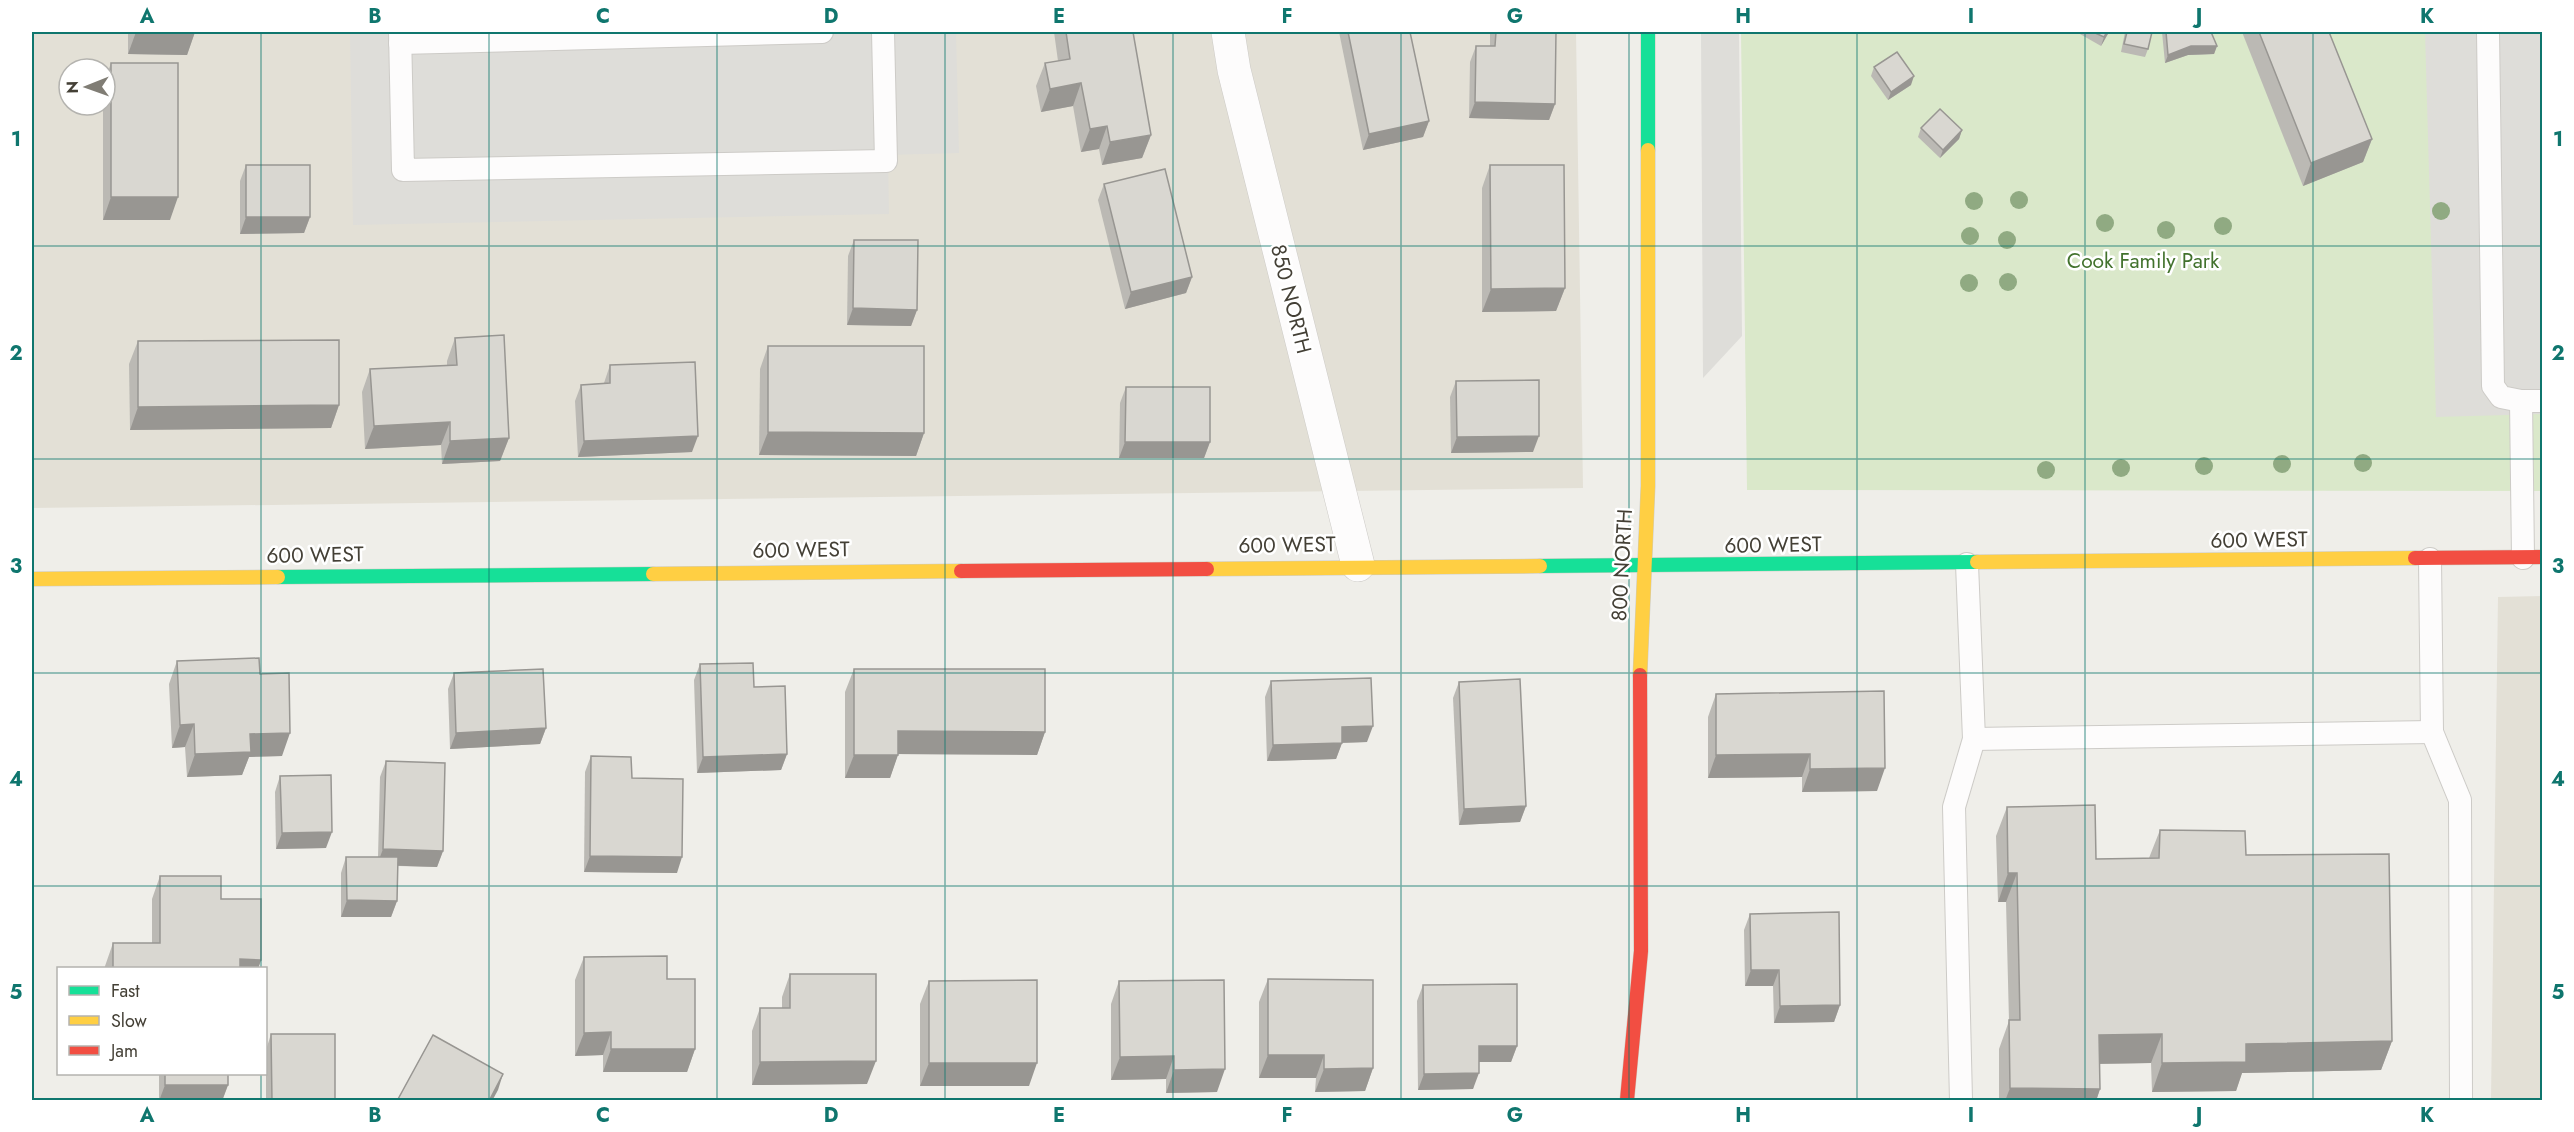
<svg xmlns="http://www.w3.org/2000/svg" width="2574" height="1132" font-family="Jost,sans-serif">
	<rect width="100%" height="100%" fill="#efeee9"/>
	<g fill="#e3e0d6" fill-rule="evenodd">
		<path d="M32,32H1576L1583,488L32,508ZM69,69H105V105H69Z"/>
		<polygon points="2542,596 2542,1100 2491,1100 2498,597"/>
	</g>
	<polygon fill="#dae8ca" points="1741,32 2542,32 2542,491 1747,490"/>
	<g fill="#deddd9">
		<polygon points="350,32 956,32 959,153 888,155 889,214 353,225"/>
		<polygon points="1701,32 1739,32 1742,336 1703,378"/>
		<polygon points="2425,32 2542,32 2542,414 2436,417"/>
	</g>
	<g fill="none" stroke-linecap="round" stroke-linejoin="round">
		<defs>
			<g id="lane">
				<polyline points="400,32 403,170 886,161 883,32"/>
				<polyline points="2488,32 2493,386 2501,397 2521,401 2542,401"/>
				<polyline points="400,43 822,32"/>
				<polyline points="2521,401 2523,558"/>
				<polyline points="2430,559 2432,732 2460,800 2461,1100"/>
				<polyline points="1974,739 2432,732"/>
				<polyline points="1961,1100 1954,807 1974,739 1967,564"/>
			</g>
			<polyline id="street" points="1228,32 1234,70 1358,565"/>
			<g id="fast">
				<polyline points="1648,32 1648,150"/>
				<polyline points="1540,566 1977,562"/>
				<polyline points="278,577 653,574"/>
			</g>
			<g id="slow">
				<polyline points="1977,562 2415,558"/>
				<polyline points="1207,569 1540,566"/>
				<polyline points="653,574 961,571"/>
				<polyline points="32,579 278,577"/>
				<polyline points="1640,675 1648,486 1648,150"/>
			</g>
			<g id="jam">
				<polyline points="2415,558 2542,557"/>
				<polyline points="961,571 1207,569"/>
				<polyline points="1627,1100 1641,951 1640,675"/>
			</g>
		</defs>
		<use href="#lane" stroke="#cdcbc7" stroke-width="24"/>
		<use href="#street" stroke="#cdcbc7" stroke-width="34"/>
		<use href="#fast" stroke="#cecbc0" stroke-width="15"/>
		<use href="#slow" stroke="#cecbc0" stroke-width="15"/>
		<use href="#jam" stroke="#cecbc0" stroke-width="15"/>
		<use href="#lane" stroke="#fdfcfc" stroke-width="22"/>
		<use href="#street" stroke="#fdfcfc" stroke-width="33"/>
		<use href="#fast" stroke="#16e098" stroke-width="14"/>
		<use href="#slow" stroke="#ffcf43" stroke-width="14"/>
		<use href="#jam" stroke="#f24e42" stroke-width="14"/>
	</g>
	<g fill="#90aa82">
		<circle cx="2019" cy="200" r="9"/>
		<circle cx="1974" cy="201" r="9"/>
		<circle cx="2441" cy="211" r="9"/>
		<circle cx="2105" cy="223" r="9"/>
		<circle cx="2223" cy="226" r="9"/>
		<circle cx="2166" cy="230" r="9"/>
		<circle cx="1970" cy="236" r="9"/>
		<circle cx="2007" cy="240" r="9"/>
		<circle cx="2008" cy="282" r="9"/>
		<circle cx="1969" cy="283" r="9"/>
		<circle cx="2363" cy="463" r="9"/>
		<circle cx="2282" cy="464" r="9"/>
		<circle cx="2204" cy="466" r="9"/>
		<circle cx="2121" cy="468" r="9"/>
		<circle cx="2046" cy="470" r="9"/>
	</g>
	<g fill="#bbb9b4">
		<polygon points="128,32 195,32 187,55 128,54"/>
		<polygon points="1054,32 1133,32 1151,135 1142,158 1102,165 1099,149 1081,152 1073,106 1041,112 1036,86 1045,63 1058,61"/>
		<polygon points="1339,32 1410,32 1429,121 1423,137 1363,150"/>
		<polygon points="1490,32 1556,32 1555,104 1549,120 1469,118 1470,62 1476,46 1490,46"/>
		<polygon points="2081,32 2109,32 2101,46 2080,34"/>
		<polygon points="2125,32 2152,32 2148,49 2145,57 2121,52"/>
		<polygon points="2162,32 2211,32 2217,46 2214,54 2188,55 2165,63"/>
		<polygon points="2242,32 2329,32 2372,139 2363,162 2303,186"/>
		<polygon points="111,63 170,220 103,220 103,105 105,105 105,80"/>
		<polygon points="1874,67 1911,85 1888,100 1871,76"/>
		<polygon points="1921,128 1962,130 1959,139 1940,158 1918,137"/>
		<polygon points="246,165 310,217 304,233 240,234 240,181"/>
		<polygon points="1490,165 1565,288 1556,311 1482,312 1482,188"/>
		<polygon points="1104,184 1192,277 1186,293 1125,309 1098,200"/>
		<polygon points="854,240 917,310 911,326 847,325 848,256"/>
		<polygon points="455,338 509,438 500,461 442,464 441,445 365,449 362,392 370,369 447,365 447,361"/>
		<polygon points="138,341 339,405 331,428 130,430 129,364"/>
		<polygon points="768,346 924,433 916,456 759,455 760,369"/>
		<polygon points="610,365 692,452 578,457 575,401 581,385 604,383"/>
		<polygon points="1456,381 1533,452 1451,453 1450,397"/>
		<polygon points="1126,387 1210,442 1204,458 1119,458 1120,403"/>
		<polygon points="177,661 260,674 282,756 249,757 242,775 187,777 185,747 172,748 169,684"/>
		<polygon points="700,664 754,687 787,754 781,770 697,773 694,680"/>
		<polygon points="854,669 1045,732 1037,755 898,754 890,778 845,778 845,692"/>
		<polygon points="454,673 546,728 540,744 450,749 448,689"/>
		<polygon points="1271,681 1367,742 1342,743 1336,759 1267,761 1265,697"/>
		<polygon points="1459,682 1526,806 1520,822 1459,825 1453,698"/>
		<polygon points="1716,694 1877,791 1802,792 1802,777 1708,778 1708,717"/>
		<polygon points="591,756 632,778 677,873 584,872 585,772"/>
		<polygon points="386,761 443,851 437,867 398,866 397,901 391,917 341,917 341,873 346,857 378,857 380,777"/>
		<polygon points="280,776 326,848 276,849 275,792"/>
		<polygon points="2007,807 2096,859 2149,858 2160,830 2246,855 2392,1041 2381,1070 2242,1073 2236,1091 2152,1092 2151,1063 2100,1064 2100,1089 2096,1101 1999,1101 1999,1049 2009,1021 2006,902 1998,902 1996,836"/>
		<polygon points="160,876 221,899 261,960 258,969 104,969 113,943 152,943 152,899"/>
		<polygon points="1750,914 1840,1005 1834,1022 1774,1023 1773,986 1745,986 1744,930"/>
		<polygon points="584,957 667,979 695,1049 687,1072 603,1072 603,1055 575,1056 575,980"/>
		<polygon points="790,974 867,1084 752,1085 752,1031 760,1008 782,1008 782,997"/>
		<polygon points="1268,979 1373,1068 1365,1091 1315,1092 1316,1078 1259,1078 1259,1002"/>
		<polygon points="929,981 1029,1086 920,1086 920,1004"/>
		<polygon points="1119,981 1217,1092 1166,1093 1166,1079 1111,1080 1111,1004"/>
		<polygon points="1423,985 1517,1046 1511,1062 1479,1062 1473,1089 1418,1090 1417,1001"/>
		<polygon points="271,1034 335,1101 266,1101 266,1050"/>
		<polygon points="159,1074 228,1074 228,1085 222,1101 159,1101"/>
	</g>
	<g fill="#989692">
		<polygon points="136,32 195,32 187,55 128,54"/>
		<polygon points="2107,32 2109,32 2101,46 2104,37"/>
		<polygon points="2191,46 2217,46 2214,54 2188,55 2165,63 2168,55"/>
		<polygon points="1914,76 1911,85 1888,100 1891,92"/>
		<polygon points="1081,83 1073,106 1041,112 1050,89"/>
		<polygon points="1475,102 1555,104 1549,120 1469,118"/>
		<polygon points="1429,121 1423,137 1363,150 1369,134"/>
		<polygon points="1107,126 1099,149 1081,152 1090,129"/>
		<polygon points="1962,130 1959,139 1940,158 1943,150"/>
		<polygon points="1151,135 1142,158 1102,165 1110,142"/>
		<polygon points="2372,139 2363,162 2303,186 2311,163"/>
		<polygon points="111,197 178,197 170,220 103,220"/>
		<polygon points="246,217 310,217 304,233 240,234"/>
		<polygon points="1192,277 1186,293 1125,309 1131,292"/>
		<polygon points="1565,288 1556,311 1482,312 1491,289"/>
		<polygon points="853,308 917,310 911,326 847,325"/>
		<polygon points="339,405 331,428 130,430 138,407"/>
		<polygon points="450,422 441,445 365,449 374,426"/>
		<polygon points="768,432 924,433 916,456 759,455"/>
		<polygon points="698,436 692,452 578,457 584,441"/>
		<polygon points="1539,436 1533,452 1451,453 1457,437"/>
		<polygon points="509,438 500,461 442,464 450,441"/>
		<polygon points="1125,442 1210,442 1204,458 1119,458"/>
		<polygon points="194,724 185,747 172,748 180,725"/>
		<polygon points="1373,726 1367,742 1336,743 1342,727"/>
		<polygon points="546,728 540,744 450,749 456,733"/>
		<polygon points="898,731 1045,732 1037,755 890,754"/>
		<polygon points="290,733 282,756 249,757 242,775 187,777 195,754 250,734"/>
		<polygon points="1342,743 1336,759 1267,761 1273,745"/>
		<polygon points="787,754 781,770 697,773 703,757"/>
		<polygon points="1810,754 1802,777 1708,778 1716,755"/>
		<polygon points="854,755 898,755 890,778 845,778"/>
		<polygon points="1885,768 1877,791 1802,792 1810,769"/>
		<polygon points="1526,806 1520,822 1459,825 1464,809"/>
		<polygon points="332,832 326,848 276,849 282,833"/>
		<polygon points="383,849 443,851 437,867 377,865"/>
		<polygon points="590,856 682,857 677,873 584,872"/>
		<polygon points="2008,873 2017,873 2006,902 1998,902"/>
		<polygon points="347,900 397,901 391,917 341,917"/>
		<polygon points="240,959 261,960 258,969 237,969"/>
		<polygon points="1751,970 1779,970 1773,986 1745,986"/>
		<polygon points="1840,1005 1834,1022 1774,1023 1780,1006"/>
		<polygon points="611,1032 603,1055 575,1056 584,1033"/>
		<polygon points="2162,1034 2151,1063 2088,1064 2099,1035"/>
		<polygon points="2392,1041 2381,1070 2242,1073 2236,1091 2152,1092 2162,1063 2246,1044"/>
		<polygon points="1479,1046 1517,1046 1511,1062 1473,1062"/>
		<polygon points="611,1049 695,1049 687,1072 603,1072"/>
		<polygon points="1268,1055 1324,1055 1316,1078 1259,1078"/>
		<polygon points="1174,1056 1166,1079 1111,1080 1120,1057"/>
		<polygon points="876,1061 867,1084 752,1085 760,1062"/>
		<polygon points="929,1063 1037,1063 1029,1086 920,1086"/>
		<polygon points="1373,1068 1365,1091 1315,1092 1324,1069"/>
		<polygon points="1225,1069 1217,1092 1166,1093 1174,1070"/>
		<polygon points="1479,1073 1473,1089 1418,1090 1424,1074"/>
		<polygon points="503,1074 498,1090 492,1101 489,1101"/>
		<polygon points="165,1085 228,1085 222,1101 159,1101"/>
		<polygon points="2010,1088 2100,1089 2096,1101 2005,1101"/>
	</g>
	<g fill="#d9d7d1" stroke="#989692" stroke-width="1.5">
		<polygon points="1066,32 1133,32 1151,135 1110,142 1107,126 1090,129 1081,83 1050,89 1045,63 1070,59"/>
		<polygon points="1348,32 1410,32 1429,121 1369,134"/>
		<polygon points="1496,32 1556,32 1555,104 1475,102 1476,46 1495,46"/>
		<polygon points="2093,32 2107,32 2104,37"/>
		<polygon points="2127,32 2152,32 2148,49 2124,44"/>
		<polygon points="2166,32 2211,32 2217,46 2191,46 2168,55"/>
		<polygon points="2259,32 2329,32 2372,139 2311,163"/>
		<polygon points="1897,52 1914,76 1891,92 1874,67"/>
		<rect x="111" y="63" width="67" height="134"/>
		<polygon points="1940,109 1962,130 1943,150 1921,128"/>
		<rect x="246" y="165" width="64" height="52"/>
		<polygon points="1490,165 1564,165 1565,288 1491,289"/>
		<polygon points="1165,169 1192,277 1131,292 1104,184"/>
		<polygon points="854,240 918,240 917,310 853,308"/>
		<polygon points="504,335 509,438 450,441 450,422 374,426 370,369 457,365 455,338"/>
		<polygon points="339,340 339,405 138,407 138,341"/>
		<polygon points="768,346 924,346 924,433 768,432"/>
		<polygon points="695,362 698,436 584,441 581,385 610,383 610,365"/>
		<polygon points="1539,380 1539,436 1457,437 1456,381"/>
		<polygon points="1126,387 1210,387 1210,442 1125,442"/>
		<polygon points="259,658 260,674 289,673 290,733 250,734 251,752 195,754 194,724 180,725 177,661"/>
		<polygon points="753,663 754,687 785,686 787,754 703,757 700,664"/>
		<polygon points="543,669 546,728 456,733 454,673"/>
		<polygon points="854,669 1045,669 1045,732 898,731 898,755 854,755"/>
		<polygon points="1371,678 1373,726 1342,727 1342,743 1273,745 1271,681"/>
		<polygon points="1520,679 1526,806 1464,809 1459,682"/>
		<polygon points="1884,691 1885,768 1810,769 1810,754 1716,755 1716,694"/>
		<polygon points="591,756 631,757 632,778 683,779 682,857 590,856"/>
		<polygon points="386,761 445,763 443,851 383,849"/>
		<polygon points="331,775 332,832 282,833 280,776"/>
		<polygon points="2095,805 2096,859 2159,858 2160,830 2245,831 2246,855 2389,854 2392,1041 2246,1044 2246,1062 2162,1063 2162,1034 2099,1035 2100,1089 2010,1088 2009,1020 2020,1020 2017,873 2008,873 2007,807"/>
		<polygon points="346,857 398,857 397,901 347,900"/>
		<polygon points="160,876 221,876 221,899 261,899 261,960 240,959 240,969 113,969 113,943 160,943"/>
		<polygon points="1839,912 1840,1005 1780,1006 1779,970 1751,970 1750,914"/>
		<polygon points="667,956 667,979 695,979 695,1049 611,1049 611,1032 584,1033 584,957"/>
		<polygon points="790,974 876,974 876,1061 760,1062 760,1008 790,1008"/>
		<polygon points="1268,979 1373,980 1373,1068 1324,1069 1324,1055 1268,1055"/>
		<polygon points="1037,980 1037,1063 929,1063 929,981"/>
		<polygon points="1224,980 1225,1069 1174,1070 1174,1056 1120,1057 1119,981"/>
		<polygon points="1517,984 1517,1046 1479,1046 1479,1073 1424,1074 1423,985"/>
		<polygon points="271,1034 335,1034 335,1101 272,1101"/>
		<polygon points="433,1035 503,1074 489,1101 397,1101"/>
		<rect x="165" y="1074" width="63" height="11"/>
	</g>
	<path fill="none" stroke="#0f766e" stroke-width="1.5" stroke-opacity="0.55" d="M261,32V968M489,32V1100M717,32V1100M945,32V1100M1173,32V1100M1401,32V1100M1629,32V1100M1857,32V1100M2085,32V1100M2313,32V1100M32,246H2542M32,459H2542M32,673H2542M32,886H2542M261,1074V1100"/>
	<g text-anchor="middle" stroke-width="5" stroke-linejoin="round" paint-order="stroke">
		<g font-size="21" fill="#42722d" stroke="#fff">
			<text x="2143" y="268">Cook Family Park</text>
		</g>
		<g font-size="21" fill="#444036" stroke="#fff">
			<text transform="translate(1291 299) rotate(76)" y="7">850 NORTH</text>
			<text transform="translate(2259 540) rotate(-1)" y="7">600 WEST</text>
			<text transform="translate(1287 545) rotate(-1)" y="7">600 WEST</text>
			<text transform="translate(1773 545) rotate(-1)" y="7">600 WEST</text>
			<text transform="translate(801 550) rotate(-1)" y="7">600 WEST</text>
			<text transform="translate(315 555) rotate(-1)" y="7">600 WEST</text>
			<text transform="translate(1622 565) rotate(-87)" y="7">800 NORTH</text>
		</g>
	</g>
	<rect width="2574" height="1132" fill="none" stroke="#ffffff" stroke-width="66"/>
	<rect x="57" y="967" width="210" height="108" fill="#ffffff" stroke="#b4b3af" stroke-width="1.5"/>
	<rect x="69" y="986" width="30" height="9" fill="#16e098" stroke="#b4b3af" stroke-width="1.5"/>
	<text x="111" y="997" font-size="18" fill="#444036">Fast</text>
	<rect x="69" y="1016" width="30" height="9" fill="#ffcf43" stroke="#b4b3af" stroke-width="1.5"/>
	<text x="111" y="1027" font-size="18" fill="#444036">Slow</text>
	<rect x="69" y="1046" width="30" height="9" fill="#f24e42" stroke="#b4b3af" stroke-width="1.5"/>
	<text x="111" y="1057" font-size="18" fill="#444036">Jam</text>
	<g transform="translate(87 87) rotate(269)"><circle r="28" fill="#ffffff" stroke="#b4b3af" stroke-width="1.5"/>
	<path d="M0-4.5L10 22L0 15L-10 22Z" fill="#807d75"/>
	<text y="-9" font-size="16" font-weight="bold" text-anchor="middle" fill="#444036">N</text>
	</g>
	<rect x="33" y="33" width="2508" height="1066" fill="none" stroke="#0f766e" stroke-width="2"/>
	<g font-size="20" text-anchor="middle" font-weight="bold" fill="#0f766e">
		<text x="147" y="23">A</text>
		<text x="375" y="23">B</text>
		<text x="603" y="23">C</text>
		<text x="831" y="23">D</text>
		<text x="1059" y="23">E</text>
		<text x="1287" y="23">F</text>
		<text x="1515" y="23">G</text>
		<text x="1743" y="23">H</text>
		<text x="1971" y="23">I</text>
		<text x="2199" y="23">J</text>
		<text x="2427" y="23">K</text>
		<text x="16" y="146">1</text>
		<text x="2558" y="146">1</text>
		<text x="16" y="360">2</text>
		<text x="2558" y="360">2</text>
		<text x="16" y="573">3</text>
		<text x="2558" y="573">3</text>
		<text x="16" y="786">4</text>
		<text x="2558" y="786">4</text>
		<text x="16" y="999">5</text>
		<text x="2558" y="999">5</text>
		<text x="147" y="1122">A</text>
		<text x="375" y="1122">B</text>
		<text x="603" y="1122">C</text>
		<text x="831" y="1122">D</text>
		<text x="1059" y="1122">E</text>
		<text x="1287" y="1122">F</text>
		<text x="1515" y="1122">G</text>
		<text x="1743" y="1122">H</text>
		<text x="1971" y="1122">I</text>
		<text x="2199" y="1122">J</text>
		<text x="2427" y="1122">K</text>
	</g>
</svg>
